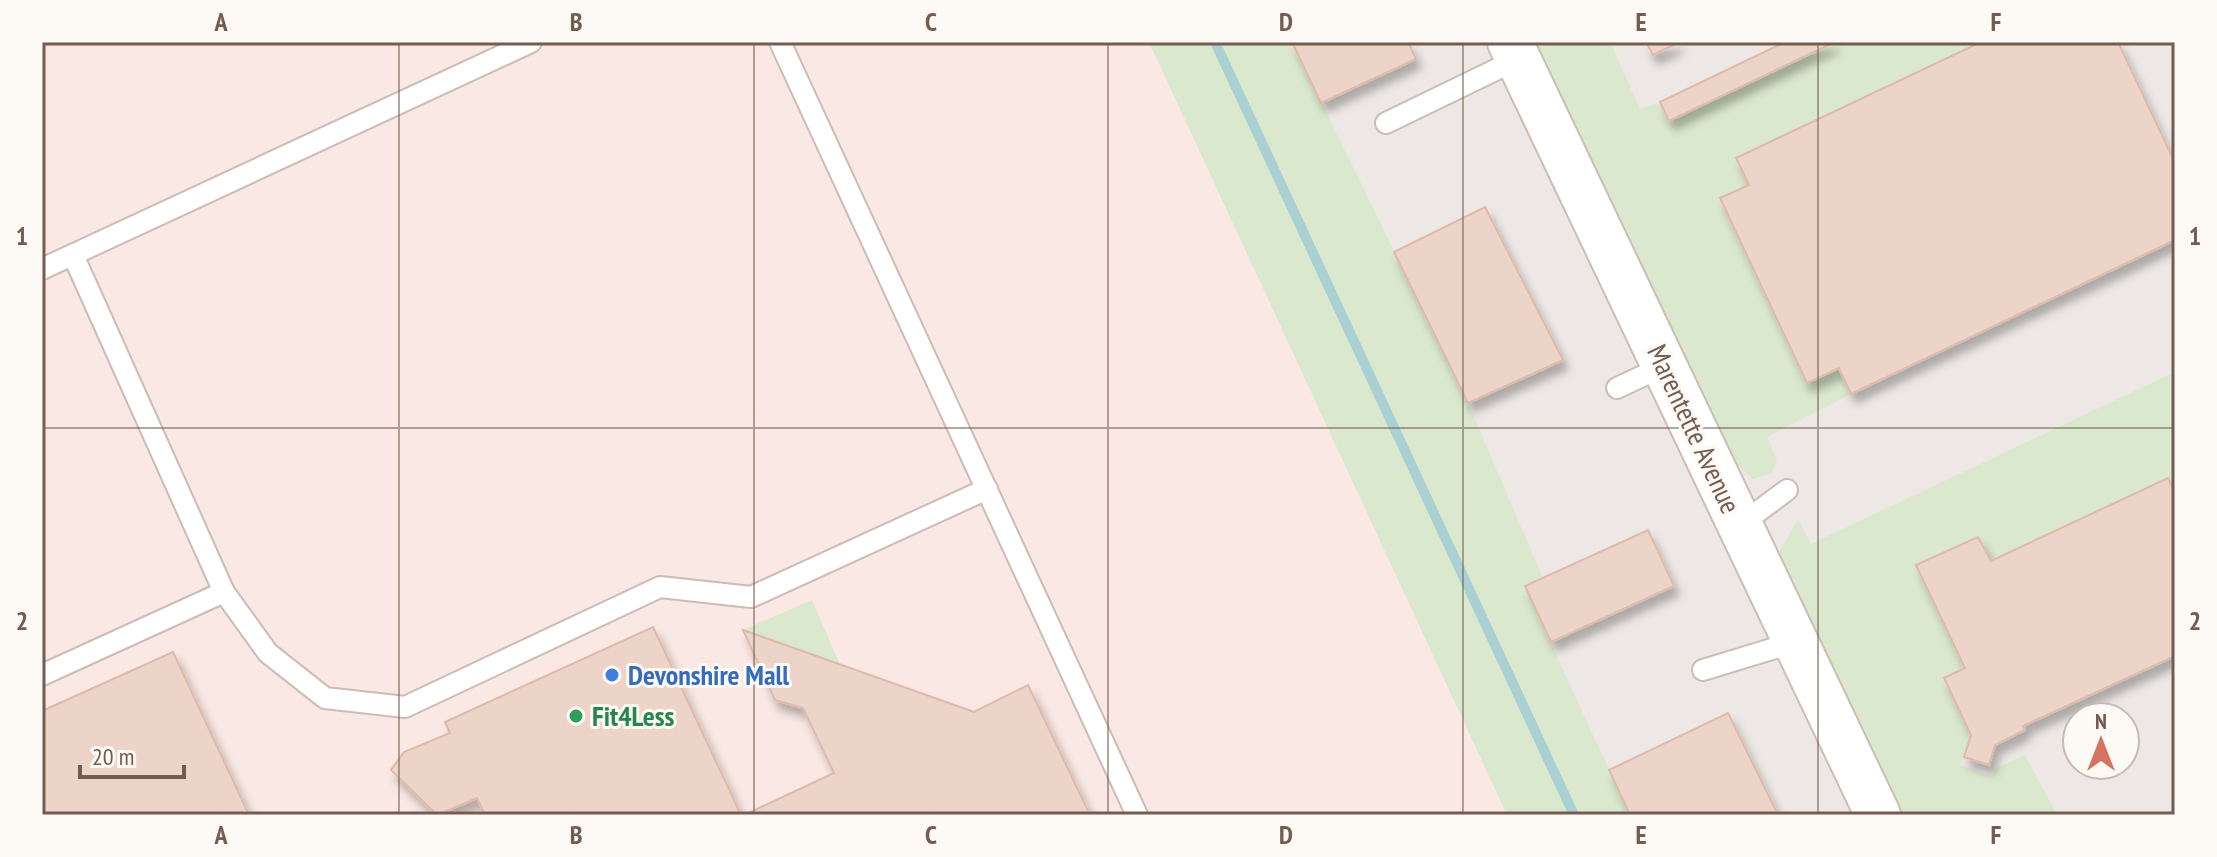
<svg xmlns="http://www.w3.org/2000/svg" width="2217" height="857" font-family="'PT Sans Narrow',sans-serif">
	<defs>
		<filter id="shadow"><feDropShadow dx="5" dy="9" stdDeviation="4" flood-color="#0004"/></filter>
	</defs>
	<rect width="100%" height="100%" fill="#fbf5ed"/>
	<polygon fill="#f9e8e3" points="42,42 1236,42 1599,815 42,815"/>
	<g fill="#ede8e5" fill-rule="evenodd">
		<polygon points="1236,42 1488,42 1856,815 1599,815"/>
		<path d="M1527,42H2175V815H1897ZM2077,717H2125V765H2077Z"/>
	</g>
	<g fill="#dae8cd">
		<polygon points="1149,42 1292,42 1468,403 1543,578 1525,587 1630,815 1507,815"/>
		<polygon points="1527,42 1610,42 1640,109 1660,102 1669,121 1835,42 1981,42 1736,158 1749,185 1720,199 1807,383 1839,368 1851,394 1767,437 1777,461 1772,473 1753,479 1724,453"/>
		<polygon points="2175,372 2175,493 1991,561 1978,537 1916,566 1965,668 1971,735 1960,765 1992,776 1995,769 2025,755 2057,815 1897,815 1775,559 1798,519 1811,544"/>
		<polygon points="812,600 840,665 743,630"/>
	</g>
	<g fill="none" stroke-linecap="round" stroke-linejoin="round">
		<polyline stroke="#abd0d3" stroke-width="10" points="1215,42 1574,815"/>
	</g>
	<g fill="#edd4c8" stroke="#debaaa" stroke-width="2" filter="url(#shadow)">
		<polygon points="1292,42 1408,42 1416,59 1321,103"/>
		<polygon points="1646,42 1680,42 1653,55"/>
		<polygon points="1785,42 1835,42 1669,121 1660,102"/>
		<polygon points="1981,42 2118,42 2175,163 2175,240 1851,394 1839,368 1807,383 1720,198 1749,185 1736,158"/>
		<polygon points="1485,207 1563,360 1468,403 1394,252"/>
		<polygon points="2168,478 2175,493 2175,656 2023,726 2025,730 1995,745 1989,765 1964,757 1971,735 1944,678 1965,668 1916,565 1978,537 1991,561"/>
		<polygon points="1648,530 1674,586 1551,642 1525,586"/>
		<polygon points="653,627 741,815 485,815 477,798 437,815 391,770 404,752 450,733 445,722"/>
		<polygon points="743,630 974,712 1028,685 1090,815 744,815 834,773 803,708 775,700"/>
		<polygon points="173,652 249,815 42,815 42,711"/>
		<polygon points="1728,713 1778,815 1630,815 1609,770"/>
	</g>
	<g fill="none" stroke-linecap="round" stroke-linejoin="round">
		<defs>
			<g id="lane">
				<polyline points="780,42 1137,815"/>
				<polyline points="1386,123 1518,59"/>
				<polyline points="73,255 224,592"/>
				<polyline points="42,269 531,42"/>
				<polyline points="1617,388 1664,366"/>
				<polyline points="1740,525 1787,490"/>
				<polyline points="1703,670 1795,642"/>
				<polyline points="42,675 224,592 268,653 325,698 405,707 660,587 751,597 987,489"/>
			</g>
			<polyline id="secondary" points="1510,42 1878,815"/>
		</defs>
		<use href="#lane" stroke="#ccbdb4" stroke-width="24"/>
		<use href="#secondary" stroke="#cebdb2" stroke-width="48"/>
		<use href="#lane" stroke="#fff" stroke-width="20"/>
		<use href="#secondary" stroke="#fff" stroke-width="44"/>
	</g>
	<path fill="none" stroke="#745c52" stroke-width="2" stroke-opacity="0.55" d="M399,42V815M754,42V815M1108,42V815M1463,42V815M1818,42V815M42,428H2175"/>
	<circle fill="#3f7fe0" stroke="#fdf9f4" stroke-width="3" cx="612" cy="675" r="8"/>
	<circle fill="#2e9e5b" stroke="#fdf9f4" stroke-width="3" cx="576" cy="716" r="8"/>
	<g text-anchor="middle" stroke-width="6" stroke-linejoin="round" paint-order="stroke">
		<g font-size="28" fill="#745c52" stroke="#fdf9f4">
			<text transform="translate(1694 429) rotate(65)" y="10">Marentette Avenue</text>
		</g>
		<g font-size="28" font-weight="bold" fill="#366cbe" stroke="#fdf9f4" text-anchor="start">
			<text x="628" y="685">Devonshire Mall</text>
		</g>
		<g font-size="28" font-weight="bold" fill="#27864d" stroke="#fdf9f4" text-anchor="start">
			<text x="592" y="726">Fit4Less</text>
		</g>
	</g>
	<rect width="2217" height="857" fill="none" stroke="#fdf9f4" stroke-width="88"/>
	<g transform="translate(2101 741)"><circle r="38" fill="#fdf9f4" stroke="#c6bab3" stroke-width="2"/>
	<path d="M0-6L14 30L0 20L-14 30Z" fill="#d57362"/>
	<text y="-12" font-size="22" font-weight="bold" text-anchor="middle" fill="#745c52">N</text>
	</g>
	<path d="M80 765v12h104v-12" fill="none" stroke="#745c52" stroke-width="4"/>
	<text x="92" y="765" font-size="24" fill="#745c52" stroke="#fdf9f4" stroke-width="6" paint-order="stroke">20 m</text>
	<rect x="44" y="44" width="2129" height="769" fill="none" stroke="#745c52" stroke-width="3"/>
	<g font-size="26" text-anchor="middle" font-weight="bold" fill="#745c52">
		<text x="221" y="31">A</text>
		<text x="576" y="31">B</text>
		<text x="931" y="31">C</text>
		<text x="1286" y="31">D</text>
		<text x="1641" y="31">E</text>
		<text x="1996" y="31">F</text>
		<text x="22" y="245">1</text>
		<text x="2195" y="245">1</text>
		<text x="22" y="630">2</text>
		<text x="2195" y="630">2</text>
		<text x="221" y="844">A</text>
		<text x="576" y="844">B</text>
		<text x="931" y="844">C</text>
		<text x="1286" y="844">D</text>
		<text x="1641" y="844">E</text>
		<text x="1996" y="844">F</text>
	</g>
</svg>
